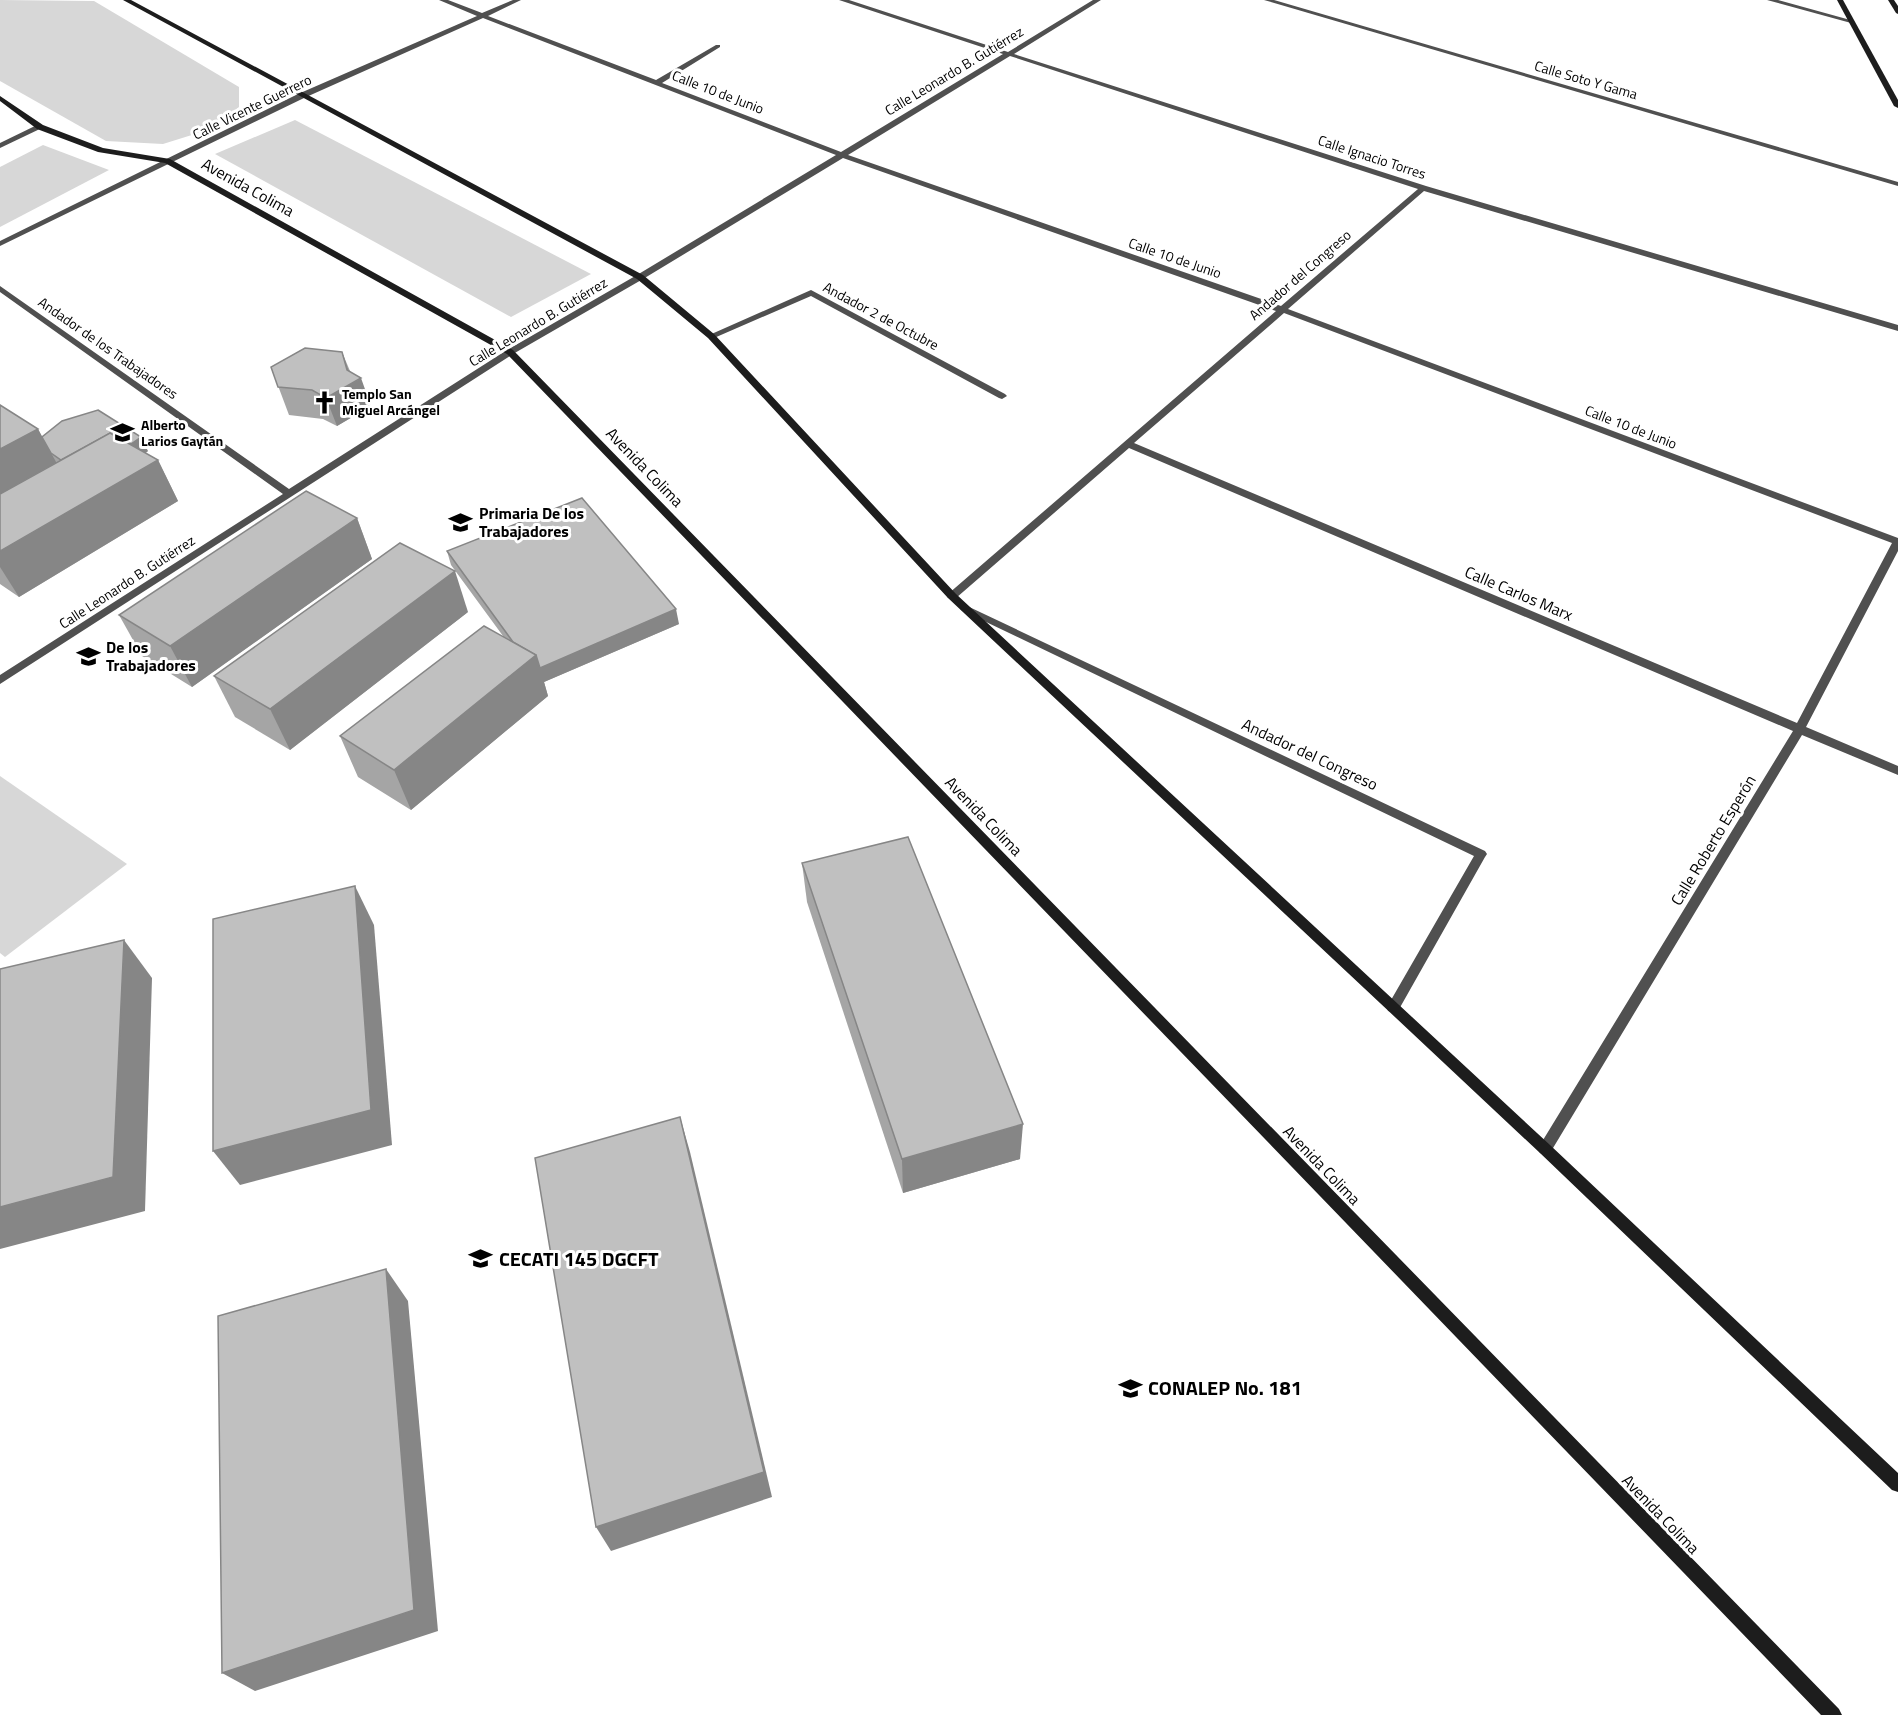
<svg xmlns="http://www.w3.org/2000/svg" width="1898" height="1715" font-family="'Titillium Web',sans-serif">
	<rect width="100%" height="100%" fill="#fff"/>
	<g fill="#d7d7d7">
		<polygon points="0,0 94,1 239,87 239,107 211,129 163,144 106,141 0,81"/>
		<polygon points="295,120 591,274 511,317 215,154"/>
		<polygon points="43,145 109,170 0,227 0,167"/>
		<polygon points="0,776 127,864 5,957 0,953"/>
	</g>
	<g fill="none" stroke-linecap="round" stroke-linejoin="round">
		<g fill="#505050" fill-rule="evenodd">
			<path d="M439,0H448L482,13L513,0H521L488,16L656,80L716,45H720V47L662,83L841,152L1003,54L839,0H849L1008,52L1093,0H1101L1014,54L1426,186L1898,325V331L1424,191L1288,309L1898,538V551L1806,727L1898,766V775L1802,735L1550,1153L1545,1155L1540,1153L1538,1149L1540,1145L1793,731L1129,448L956,598H948L947,596L948,594L1276,311L843,158L643,279L513,354L0,684V675L283,494L0,292V286L289,489L507,350L637,275L836,155L483,18L304,98L0,246V241L298,94L477,16ZM1010,56L1418,189L1281,306L848,155ZM1284,313L1892,543L1797,723L1134,443Z"/>
			<polygon points="1264,0 1274,0 1898,182 1898,186"/>
			<polygon points="1767,0 1778,0 1854,21 1851,23"/>
			<polygon points="37,125 44,127 0,148 0,143"/>
			<polygon points="811,290 1005,394 1007,396 1002,399 999,398 811,296 714,338 707,336"/>
			<polygon points="965,605 1485,851 1487,854 1485,857 1398,1011 1393,1012 1388,1011 1387,1007 1474,856 961,610 960,608 961,606"/>
		</g>
		<g fill="#1d1d1d" fill-rule="evenodd">
			<polygon points="123,0 131,0 643,275 714,334 956,594 1550,1145 1898,1473 1898,1492 1892,1490 1540,1153 948,598 708,338 637,279"/>
			<polygon points="1837,0 1843,0 1898,100 1898,108 1894,106"/>
			<polygon points="1888,0 1894,0 1898,6 1898,14 1896,13"/>
			<polygon points="0,96 43,125 103,148 170,159 513,350 1839,1709 1842,1715 1821,1715 507,354 165,163 98,152 37,129 0,101"/>
		</g>
	</g>
	<g fill="#a5a5a5">
		<polygon points="342,352 350,371 371,406 337,426 323,419 289,415 271,367"/>
		<polygon points="0,405 38,429 42,437 148,451 145,453 158,460 178,501 19,597 0,584"/>
		<polygon points="357,518 372,559 192,687 142,656 119,615"/>
		<polygon points="447,551 679,624 544,682 548,696 411,810 358,777 340,736 503,636 451,565"/>
		<polygon points="468,612 290,750 235,717 214,676"/>
		<polygon points="802,863 1020,1159 903,1193 807,902"/>
	</g>
	<g fill="#868686">
		<polygon points="342,352 353,383 361,378 371,406 337,426 326,398 347,370"/>
		<polygon points="38,429 61,471 0,503 0,449"/>
		<polygon points="141,437 148,451 120,473 78,471"/>
		<polygon points="158,460 178,501 19,597 0,567 0,551"/>
		<polygon points="357,518 372,559 192,687 170,646"/>
		<polygon points="455,571 468,612 290,750 270,709"/>
		<polygon points="676,609 679,624 544,682 548,696 411,810 394,770 536,655"/>
		<polygon points="355,886 374,925 392,1145 240,1185 213,1151"/>
		<polygon points="124,940 152,978 145,1211 0,1249 0,1207"/>
		<polygon points="680,1117 690,1152 772,1497 611,1551 596,1527"/>
		<polygon points="1023,1124 1020,1159 903,1193 902,1159"/>
		<polygon points="386,1269 408,1301 438,1631 255,1691 222,1673"/>
	</g>
	<g fill="#c0c0c0" stroke="#868686" stroke-width="1.5">
		<polygon points="305,348 342,352 347,370 361,378 326,398 312,390 278,387 271,367"/>
		<polygon points="0,405 38,429 0,449"/>
		<polygon points="98,410 141,437 131,444 110,433 61,460 51,453 42,437 62,421"/>
		<polygon points="110,433 158,460 0,551 0,494"/>
		<polygon points="306,491 357,518 170,646 119,615"/>
		<polygon points="582,498 676,609 540,668 536,655 513,642 447,551"/>
		<polygon points="400,543 455,571 270,709 214,676"/>
		<polygon points="484,626 536,655 394,770 340,736"/>
		<polygon points="908,837 1023,1124 902,1159 802,863"/>
		<polygon points="355,886 371,1110 213,1151 213,919"/>
		<polygon points="124,940 113,1177 0,1207 0,969"/>
		<polygon points="680,1117 764,1472 596,1527 535,1158"/>
		<polygon points="386,1269 414,1610 222,1673 218,1316"/>
	</g>
	<defs>
		<symbol id="church-bare" viewBox="-9 -9 18 18"><path d="M-1.2-6h2.4v3.5h3.3v2.4h-3.3V6h-2.4V-.1h-3.3v-2.4h3.3Z" fill="#000" stroke="#fff" stroke-width="2.5" paint-order="stroke"/></symbol>
		<symbol id="school-bare" viewBox="-9 -9 18 18"><path d="M0-5L7-2L0 1L-7-2ZM-4 1L0 2.5L4 1V4Q0 6-4 4Z" fill="#000" stroke="#fff" stroke-width="2.5" paint-order="stroke"/></symbol>
		<symbol id="university-bare" viewBox="-9 -9 18 18"><path d="M0-5L7-2L0 1L-7-2ZM-4 1L0 2.5L4 1V4Q0 6-4 4Z" fill="#000" stroke="#fff" stroke-width="2.5" paint-order="stroke"/></symbol>
	</defs>
	<g fill-rule="evenodd">
		<use href="#church-bare" x="308" y="386" width="33" height="33"/>
		<use href="#school-bare" x="106" y="416" width="33" height="33"/>
		<use href="#school-bare" x="444" y="506" width="33" height="33"/>
		<use href="#school-bare" x="72" y="640" width="33" height="33"/>
		<use href="#university-bare" x="464" y="1242" width="33" height="33"/>
		<use href="#university-bare" x="1114" y="1372" width="33" height="33"/>
	</g>
	<g text-anchor="middle" stroke-width="6" stroke-linejoin="round" paint-order="stroke">
		<g font-size="14" fill="#000" stroke="#fff">
			<text transform="translate(954 71) rotate(-31)" y="5">Calle Leonardo B. Gutiérrez</text>
			<text transform="translate(1586 80) rotate(16)" y="5">Calle Soto Y Gama</text>
			<text transform="translate(718 92) rotate(21)" y="5">Calle 10 de Junio</text>
			<text transform="translate(252 107) rotate(-26)" y="5">Calle Vicente Guerrero</text>
			<text transform="translate(1372 157) rotate(18)" y="5">Calle Ignacio Torres</text>
			<text transform="translate(1175 258) rotate(19)" y="5">Calle 10 de Junio</text>
			<text transform="translate(1300 275) rotate(-41)" y="5">Andador del Congreso</text>
			<text transform="translate(881 316) rotate(28)" y="5">Andador 2 de Octubre</text>
			<text transform="translate(538 322) rotate(-31)" y="5">Calle Leonardo B. Gutiérrez</text>
			<text transform="translate(108 348) rotate(35)" y="5">Andador de los Trabajadores</text>
			<text transform="translate(1631 427) rotate(21)" y="5">Calle 10 de Junio</text>
			<text transform="translate(127 582) rotate(-33)" y="5">Calle Leonardo B. Gutiérrez</text>
		</g>
		<g font-size="14" font-weight="bold" fill="#000" stroke="#fff" text-anchor="start">
			<text x="342" y="399">Templo San<tspan x="342" dy="16">Miguel Arcángel</tspan></text>
			<text x="141" y="430">Alberto<tspan x="141" dy="16">Larios Gaytán</tspan></text>
		</g>
		<g font-size="16" fill="#000" stroke="#fff">
			<text transform="translate(248 187) rotate(29)" y="6">Avenida Colima</text>
			<text transform="translate(645 467) rotate(46)" y="6">Avenida Colima</text>
			<text transform="translate(1519 593) rotate(23)" y="6">Calle Carlos Marx</text>
			<text transform="translate(1310 754) rotate(25)" y="6">Andador del Congreso</text>
			<text transform="translate(984 816) rotate(46)" y="6">Avenida Colima</text>
			<text transform="translate(1713 840) rotate(-59)" y="6">Calle Roberto Esperón</text>
			<text transform="translate(1322 1165) rotate(46)" y="6">Avenida Colima</text>
			<text transform="translate(1661 1514) rotate(46)" y="6">Avenida Colima</text>
		</g>
		<g font-size="16" font-weight="bold" fill="#000" stroke="#fff" text-anchor="start">
			<text x="479" y="519">Primaria De los<tspan x="479" dy="18">Trabajadores</tspan></text>
			<text x="106" y="653">De los<tspan x="106" dy="18">Trabajadores</tspan></text>
		</g>
		<g font-size="20" font-weight="bold" fill="#000" stroke="#fff" text-anchor="start">
			<text x="499" y="1266">CECATI 145 DGCFT</text>
			<text x="1148" y="1395">CONALEP No. 181</text>
		</g>
	</g>
</svg>
